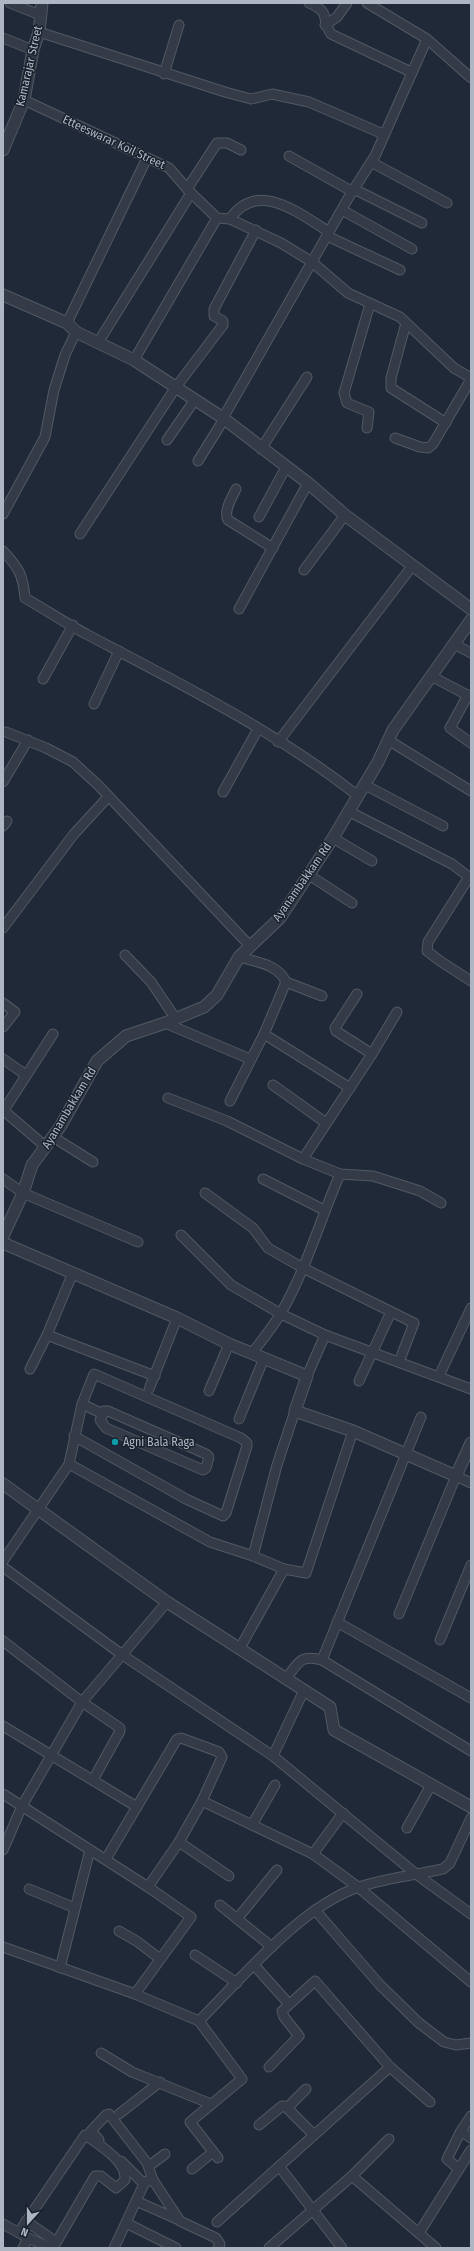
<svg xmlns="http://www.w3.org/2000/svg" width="474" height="2251" font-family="'Fira Sans Condensed',sans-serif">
	<rect width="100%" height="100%" fill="#202937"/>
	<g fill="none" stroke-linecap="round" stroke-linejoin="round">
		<defs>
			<g id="minor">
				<polyline points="10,3 40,15"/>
				<path d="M309,3C332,13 320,17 331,34L411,72"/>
				<polyline points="367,3 427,39 471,78"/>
				<polyline points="325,25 337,17 347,3"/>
				<polyline points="39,32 225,92 251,99 272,94 309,102 383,134"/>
				<polyline points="3,38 33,50"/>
				<polyline points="164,74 179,25"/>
				<polyline points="24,100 169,168 191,193 217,218 230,219 281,243 312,262 348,293 400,317 454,368 471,378"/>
				<polyline points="289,156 353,192"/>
				<polyline points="371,162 447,203"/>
				<polyline points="187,189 217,143 227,143 241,150"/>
				<polyline points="354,189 422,223"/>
				<polyline points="342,210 412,249"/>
				<path d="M230,219C257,179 299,213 329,232"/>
				<polyline points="327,236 400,270"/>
				<polyline points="67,323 147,158"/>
				<polyline points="406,323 391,378 391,388 446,423"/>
				<polyline points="99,341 191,193"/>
				<polyline points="134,360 217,218"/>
				<polyline points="223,418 350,195 375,156 427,39"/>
				<polyline points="367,428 369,412 347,403 344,393 370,304"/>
				<polyline points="395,438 420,447 428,448 433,444 471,379"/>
				<polyline points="167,440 194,401"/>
				<polyline points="261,449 307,377"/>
				<polyline points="198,461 224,419"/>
				<path d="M236,489C232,498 223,511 228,520L273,548"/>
				<polyline points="3,514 45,437 54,390 65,355 76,332"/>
				<polyline points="259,517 286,467"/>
				<polyline points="80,534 176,387 223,325 223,321 214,316 214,309 256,230"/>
				<path d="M3,551C19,568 23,575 25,598C46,610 67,624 88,635C179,683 277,732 358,796"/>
				<polyline points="304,570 345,515"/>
				<polyline points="239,609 308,483"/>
				<polyline points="454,644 471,653"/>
				<polyline points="431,676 471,697"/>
				<polyline points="43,679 73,625"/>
				<polyline points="468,695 450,728 471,743"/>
				<polyline points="94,704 119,651"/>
				<polyline points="6,732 46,748 73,762 99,786 250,946"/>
				<polyline points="388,740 471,791"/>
				<polyline points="278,742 413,565"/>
				<polyline points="3,782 28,740"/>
				<polyline points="365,785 443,826"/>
				<polyline points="223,792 258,729"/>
				<polyline points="348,811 452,864 469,877 428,942 427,951 440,961 471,981"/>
				<polyline points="3,826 7,821"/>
				<polyline points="333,838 372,861"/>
				<polyline points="309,875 352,903"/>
				<polyline points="3,928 74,834 108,797"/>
				<polyline points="125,955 151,982 176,1019"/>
				<path d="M239,957C256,962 278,964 286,982L264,1034"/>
				<polyline points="286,982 322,996"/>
				<polyline points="3,1003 15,1012 3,1027"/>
				<polyline points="165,1023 250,1059"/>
				<polyline points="372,1054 397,1012"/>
				<polyline points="3,1059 26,1075"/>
				<polyline points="273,1085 326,1123"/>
				<polyline points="168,1098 227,1121 303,1159 340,1174 373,1176 420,1191 441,1203"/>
				<polyline points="230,1101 264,1034 350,1088"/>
				<polyline points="3,1110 46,1147"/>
				<polyline points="4,1110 53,1034"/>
				<polyline points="53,1137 93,1162"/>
				<polyline points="303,1159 372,1054 336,1031 335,1028 357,994"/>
				<polyline points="3,1179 23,1193 138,1242"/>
				<polyline points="263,1179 324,1210"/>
				<polyline points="205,1193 253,1228 268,1248 303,1268 414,1323 399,1362"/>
				<polyline points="181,1235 231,1285 281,1314 325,1335 471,1389"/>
				<polyline points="72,1275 47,1335 155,1376"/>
				<path d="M252,1353C262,1340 273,1327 281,1313C306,1270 320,1220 340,1174"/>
				<polyline points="30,1369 47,1335"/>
				<polyline points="307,1376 325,1335"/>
				<polyline points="439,1376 471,1308"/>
				<polyline points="359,1381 391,1312"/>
				<polyline points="149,1389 177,1318"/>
				<polyline points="209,1391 229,1344"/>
				<polyline points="82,1404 103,1414 100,1420 106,1428 203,1470 206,1468 209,1457 206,1454 108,1411 104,1411 103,1414"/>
				<polyline points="239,1419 264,1358"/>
				<polyline points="69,1464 210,1542 253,1556"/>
				<polyline points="3,1561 69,1464 82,1404 94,1374 241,1438 247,1443 247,1446 226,1513 223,1516 186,1499 74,1436"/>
				<polyline points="3,1567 121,1654 273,1756 416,1874 471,1914"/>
				<polyline points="284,1569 253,1556 277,1465 295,1411"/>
				<polyline points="399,1614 456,1476 471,1483"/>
				<polyline points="337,1622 471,1698"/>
				<polyline points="440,1640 471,1565"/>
				<polyline points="3,1641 82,1702 120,1728 120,1731 93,1780"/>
				<polyline points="240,1648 284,1569 306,1573 353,1431"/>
				<polyline points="322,1660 471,1751"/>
				<path d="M286,1679C298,1663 300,1654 322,1660L421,1417"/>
				<polyline points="3,1726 137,1807"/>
				<polyline points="273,1756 304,1690"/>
				<polyline points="3,1794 148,1887 191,1917 135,1994"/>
				<polyline points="252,1825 275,1785"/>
				<polyline points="407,1828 431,1785"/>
				<polyline points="179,1842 229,1876"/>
				<polyline points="3,1850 22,1806 82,1702 167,1602"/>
				<polyline points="313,1854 343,1813"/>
				<polyline points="106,1859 177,1739 181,1738 219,1752 222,1757 202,1801"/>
				<polyline points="148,1887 179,1842 202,1801 313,1854 358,1887 471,1982"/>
				<polyline points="29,1889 75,1908"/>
				<polyline points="220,1905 272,1947"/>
				<polyline points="315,1910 380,1985 419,2023 444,2042 456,2045 471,2043"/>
				<polyline points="237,1919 277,1870"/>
				<polyline points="119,1931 138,1942 160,1959"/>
				<polyline points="3,1947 135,1994 199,2021 242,2079 190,2122 218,2158"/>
				<polyline points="195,1955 237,1983"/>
				<polyline points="254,1965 289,2004"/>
				<polyline points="60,1968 90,1850"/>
				<path d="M199,2021C242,1978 301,1906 359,1887C386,1878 415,1875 443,1869L450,1863L471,1818"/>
				<polyline points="101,2053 132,2072 211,2104"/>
				<polyline points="269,2067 299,2036 284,2017 282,2011 315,1981 390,2067 430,2102"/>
				<polyline points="288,2107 306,2089"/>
				<polyline points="119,2114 160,2082"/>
				<polyline points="471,2116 461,2131 471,2138"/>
				<polyline points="259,2125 282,2106 285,2106 314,2135"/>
				<polyline points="99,2140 91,2131 106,2115 109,2114 147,2163 153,2180"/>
				<polyline points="121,2161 144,2184"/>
				<polyline points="149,2166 165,2154"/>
				<polyline points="279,2166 342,2248"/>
				<polyline points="192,2169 213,2152"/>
				<polyline points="459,2169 447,2159 461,2131"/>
				<polyline points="352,2176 389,2139"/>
				<polyline points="136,2201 179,2220"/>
				<polyline points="26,2221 56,2242"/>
				<polyline points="217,2222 390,2067"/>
				<polyline points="126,2223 176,2248"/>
				<polyline points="3,2224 28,2238 51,2248"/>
				<path d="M19,2232L85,2135L88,2137C101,2146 127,2162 125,2180L116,2188L101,2176H95L53,2248"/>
				<polyline points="419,2233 471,2150"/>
				<polyline points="23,2248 28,2238"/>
				<polyline points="114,2248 144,2184 147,2181 153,2180 180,2221 216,2238 220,2244 218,2248"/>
				<polyline points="269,2248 352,2176 436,2248"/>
			</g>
			<g id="tertiary">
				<polyline points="3,150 24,100 33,50 39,32 42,3"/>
				<polyline points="3,295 67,323 76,332 134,360 223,418 308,483 345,515 471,609"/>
				<polyline points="3,1236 23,1193 32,1165 60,1127 97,1061 126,1036 165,1023 204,1007 217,995 239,957 280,918 333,838 378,762 393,730 471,620"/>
				<polyline points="3,1243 177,1318 229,1344 307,1376 295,1411 353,1431 456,1476 471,1443"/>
				<polyline points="3,1484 167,1602 330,1707 334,1730 471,1807"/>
			</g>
		</defs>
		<use href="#minor" stroke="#515965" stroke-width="11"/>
		<use href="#tertiary" stroke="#515965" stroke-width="13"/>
		<use href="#minor" stroke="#343b47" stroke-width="9"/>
		<use href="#tertiary" stroke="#343b47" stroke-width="11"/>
	</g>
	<circle fill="#0f9aa8" stroke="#19212c" stroke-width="1.5" cx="115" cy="1442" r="4"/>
	<g text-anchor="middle" stroke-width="3" stroke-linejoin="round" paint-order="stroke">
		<g font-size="12" fill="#aeb6c4" stroke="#19212c">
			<text transform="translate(29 66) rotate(-77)" y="4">Kamarajar Street</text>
			<text transform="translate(114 142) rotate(25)" y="4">Etteeswarar Koil Street</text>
			<text transform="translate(302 882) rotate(-55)" y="4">Ayanambakkam Rd</text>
			<text transform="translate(69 1108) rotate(-59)" y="4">Ayanambakkam Rd</text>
		</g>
		<g font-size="12" fill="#aeb6c4" stroke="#19212c" text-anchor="start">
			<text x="123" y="1446">Agni Bala Raga</text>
		</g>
	</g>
	<rect width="474" height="2251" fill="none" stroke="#aeb6c4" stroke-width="8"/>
	<g transform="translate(28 2223) rotate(201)" stroke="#19212c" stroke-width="3" paint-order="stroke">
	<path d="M0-3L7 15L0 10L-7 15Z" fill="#aeb6c4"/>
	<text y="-6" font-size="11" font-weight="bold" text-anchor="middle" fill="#aeb6c4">N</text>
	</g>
</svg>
